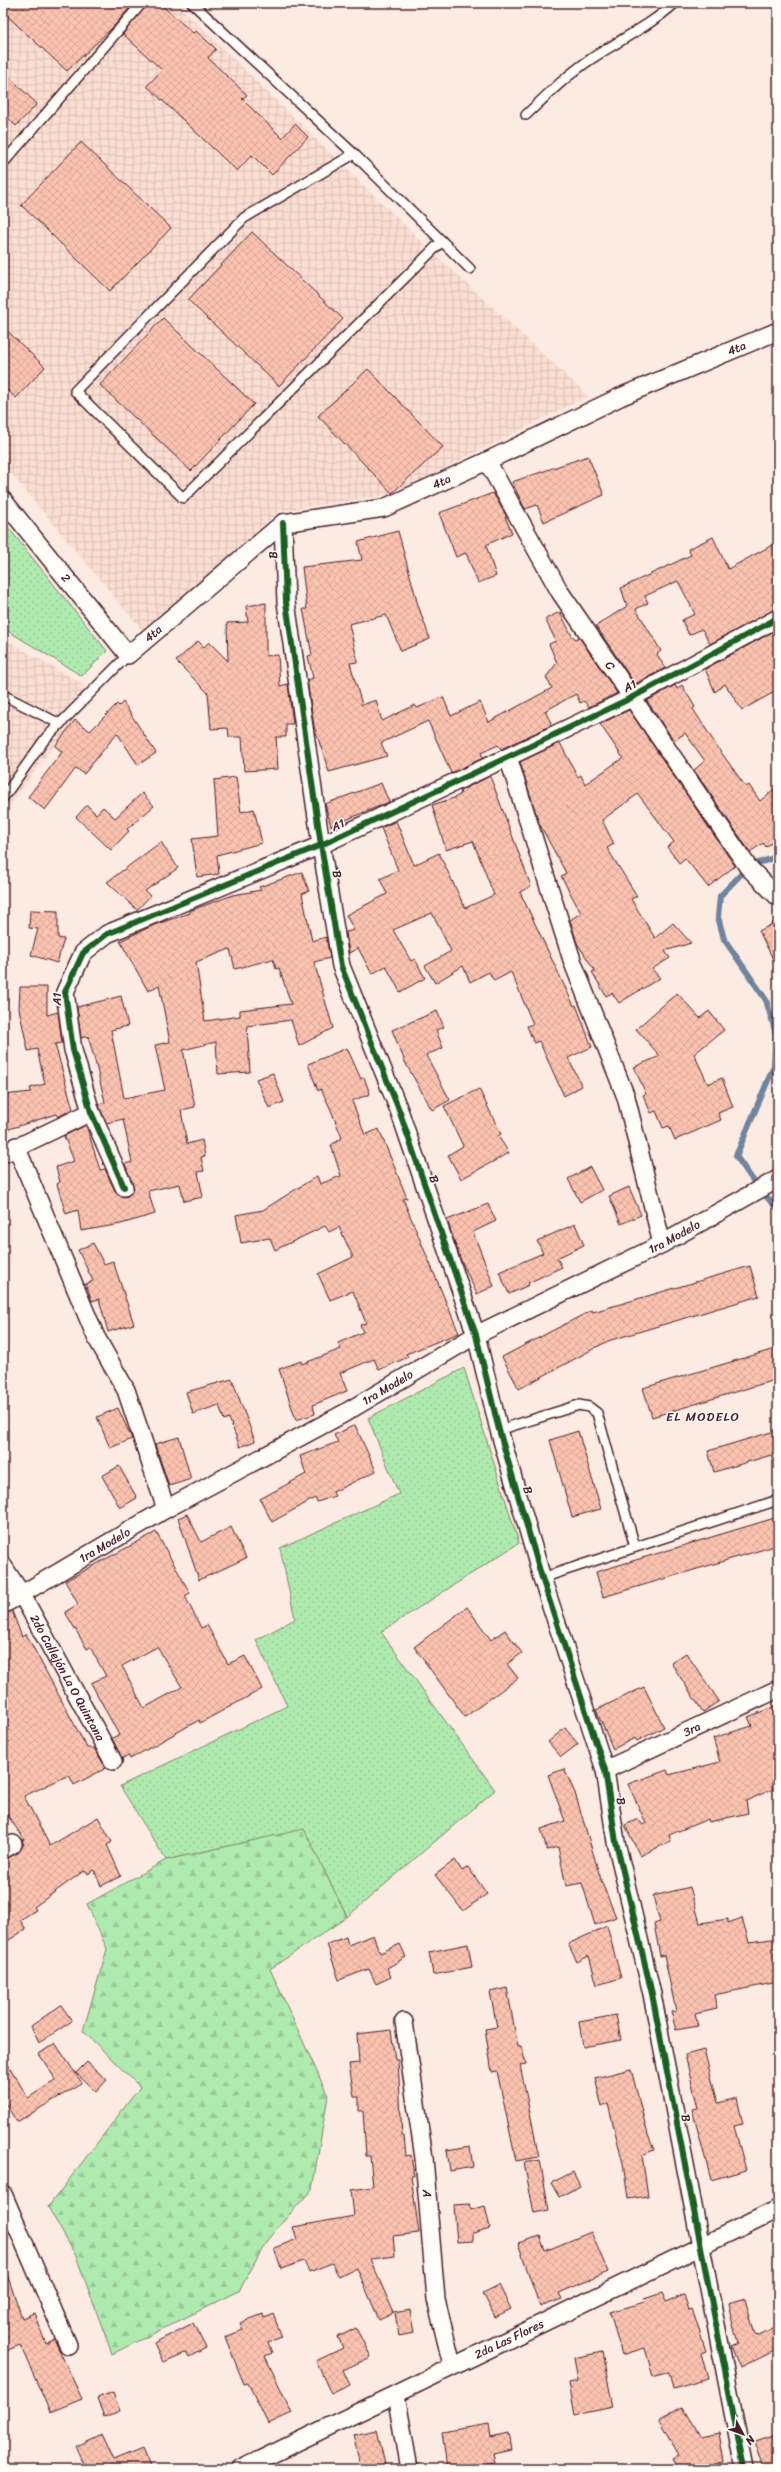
<svg xmlns="http://www.w3.org/2000/svg" width="781" height="2472" font-family="Sriracha,sans-serif">
	<defs>
		<pattern id="industrial-grid" width="8" height="8" patternUnits="userSpaceOnUse"><rect width="8" height="8" fill="#fcdfd3"/><path d="M0 4h8M4 0v8" fill="none" stroke="#dabfb5"/></pattern>
		<pattern id="grass-dots" width="8" height="8" patternUnits="userSpaceOnUse"><rect width="8" height="8" fill="#afeaaf"/><path d="M2 2h.1M6 6h.1" fill="none" stroke="#98c897" stroke-width="1.8" stroke-linecap="round"/></pattern>
		<pattern id="forest-firs" width="22" height="20" patternUnits="userSpaceOnUse"><rect width="22" height="20" fill="#afeaaf"/><path d="M5 1l3.5 6h-7zM16 11l3.5 6h-7z" fill="#98c897"/></pattern>
		<pattern id="building-cross-hatch" width="8" height="8" patternUnits="userSpaceOnUse"><rect width="8" height="8" fill="#fbc3b0"/><path d="M0 0l8 8M0 8l8-8" fill="none" stroke="#d9a798"/></pattern>
	</defs>
	<rect width="100%" height="100%" fill="#fcebe2"/>
	<filter id="ink" filterUnits="userSpaceOnUse"><feTurbulence type="fractalNoise" baseFrequency=".025" numOctaves="2"/><feDisplacementMap in="SourceGraphic" scale="8" xChannelSelector="R" yChannelSelector="G"/><feConvolveMatrix kernelMatrix="1 2 1 2 8 2 1 2 1" color-interpolation-filters="sRGB"/></filter>
	<g filter="url(#ink)">
		<g fill="url(#industrial-grid)">
			<polygon points="3,3 176,3 420,240 588,396 393,494 280,511 143,631 3,464"/>
			<polygon points="3,638 84,685 80,711 3,814"/>
		</g>
		<g fill="url(#grass-dots)" stroke="#7c846d">
			<polygon points="3,521 107,651 82,676 3,628"/>
			<polygon points="464,1368 519,1543 381,1632 495,1790 347,1917 304,1830 166,1860 120,1786 287,1706 256,1640 295,1619 280,1548 399,1494 368,1418"/>
		</g>
		<polygon fill="url(#forest-firs)" stroke="#7c846d" points="304,1829 347,1917 270,1969 328,2096 312,2189 268,2239 239,2291 112,2354 76,2256 48,2207 140,2087 83,2031 107,1949 87,1904 166,1860"/>
		<g fill="none" stroke-linecap="round" stroke-linejoin="round">
			<polyline stroke="#6f849d" stroke-width="6" points="778,856 748,867 720,896 718,917 724,939 766,1000 776,1034 774,1066 736,1156 759,1189 778,1209"/>
		</g>
		<g fill="url(#building-cross-hatch)" stroke="#4a1f2b" fill-rule="evenodd">
			<polygon points="3,3 134,3 114,26 67,71 3,12"/>
			<polygon points="148,3 159,3 193,33 196,31 216,49 208,58 247,95 242,99 282,138 295,124 308,137 272,175 252,155 237,171 147,86 162,70 123,34"/>
			<polygon points="3,71 37,104 16,126 3,113"/>
			<polygon points="81,142 171,228 110,291 21,205"/>
			<polygon points="252,232 343,319 279,386 188,300"/>
			<polygon points="163,318 254,404 191,471 100,385"/>
			<polygon points="3,327 45,367 16,398 3,386"/>
			<polygon points="368,369 443,447 392,493 318,416"/>
			<polygon points="588,456 604,495 544,522 537,505 525,509 512,482"/>
			<polygon points="493,493 507,517 505,517 512,533 486,545 496,576 478,583 466,553 456,557 439,513"/>
			<polygon points="398,531 418,605 430,639 401,651 386,615 349,624 358,662 350,663 362,705 376,700 382,721 415,705 417,708 443,697 451,716 480,702 489,722 552,688 546,677 557,663 549,644 556,641 545,619 560,612 572,636 576,639 579,637 617,693 589,707 584,701 580,703 576,694 545,711 551,723 550,726 501,749 498,745 481,753 483,758 451,773 428,721 381,743 387,756 329,772 314,726 307,680 313,678 308,656 312,655 303,609 307,609 302,567 362,560 358,542"/>
			<polygon points="713,537 728,569 778,542 778,608 710,644 702,629 689,635 682,620 695,614 678,581 645,596 648,603 636,609 661,651 657,654 665,668 635,684 596,626 627,606 621,588 691,555 688,549"/>
			<polygon points="266,603 266,656 278,655 280,686 288,684 293,724 286,724 286,737 276,737 278,769 244,771 242,737 229,737 228,728 211,729 208,693 176,661 198,641 204,647 209,642 228,661 227,623 248,622 246,606"/>
			<polygon points="778,629 778,690 742,710 725,684 715,692 705,669"/>
			<polygon points="675,685 677,689 682,685 695,707 693,709 718,748 746,787 749,785 760,801 778,786 778,838 766,847 763,843 750,852 694,770 705,761 685,733 674,741 647,701"/>
			<polygon points="123,702 156,753 138,765 117,733 84,774 76,768 45,810 28,797 62,752 55,746 75,720 90,731 117,704 119,706"/>
			<polygon points="629,710 735,866 708,887 685,858 679,863 667,847 674,842 638,794 602,820 614,844 607,848 637,896 631,899 655,938 673,923 691,943 665,951 670,958 652,969 660,978 619,1003 612,993 606,996 592,972 595,971 577,943 570,920 581,913 561,876 566,873 539,823 520,762 560,743 578,777 581,775 585,784 623,758 600,724"/>
			<polygon points="490,776 531,886 520,892 574,1006 576,1005 592,1047 568,1058 582,1086 564,1096 539,1041 534,1043 527,1026 533,1024 511,972 494,981 489,972 470,982 463,966 435,983 425,966 451,951 432,913 393,930 411,961 415,959 425,978 400,992 386,966 372,974 358,948 349,953 346,932 354,930 346,915 387,894 380,879 398,870 381,828 396,821 414,865 439,853 465,908 494,895 473,841 446,850 432,805 454,798 461,794 460,791"/>
			<polygon points="236,777 241,812 254,809 262,843 217,855 219,874 197,877 192,839 218,836 214,780"/>
			<polygon points="381,783 389,802 331,826 325,804"/>
			<polygon points="142,793 154,806 127,829 129,831 111,850 76,817 87,805 96,814 103,807 115,818"/>
			<polygon points="161,842 178,868 145,891 150,896 137,910 107,882"/>
			<path d="M302,872L309,891L302,894L312,941L326,937L330,958L314,962L333,1028L299,1046L291,1020L247,1026L250,1072L218,1074L216,1042L183,1050L195,1107L181,1110L187,1144L202,1140L205,1156L201,1157L204,1171L198,1172L203,1197L184,1201L180,1184L148,1191L155,1214L121,1224L81,1231L78,1210L66,1214L57,1184L60,1182L56,1167L74,1161L64,1136L86,1125L100,1170L105,1169L115,1191L123,1197L128,1196L134,1188L125,1164L132,1162L123,1119L107,1123L100,1109L99,1104L105,1102L95,1061L88,1036L81,1038L77,1007L121,996L128,1026L111,1030L124,1098L165,1090L155,1045L170,1042L159,985L148,991L120,941L154,925L190,913V910H192L233,895L261,890L259,887ZM230,949L235,969L273,959L276,969L279,968L291,1004L240,1010V1016L205,1021L196,962Z"/>
			<polygon points="30,910 58,911 58,938 64,939 57,963 31,955 38,929 29,928"/>
			<polygon points="778,921 778,969 759,931"/>
			<polygon points="20,987 47,987 47,1015 58,1012 62,1043 55,1044 73,1109 58,1117 56,1114 3,1131 3,1095 31,1092 30,1088 45,1084 37,1049 28,1051 19,1009"/>
			<polygon points="677,993 700,1018 709,1011 724,1030 694,1054 708,1084 722,1078 733,1107 718,1113 721,1120 675,1140 669,1126 663,1128 656,1111 651,1113 643,1095 646,1094 634,1067 660,1056 636,1029"/>
			<polygon points="437,1011 444,1027 436,1030 443,1048 426,1055 450,1100 432,1110 406,1064 392,1030"/>
			<polygon points="347,1048 361,1079 364,1077 370,1094 352,1101 365,1135 379,1129 407,1198 403,1199 459,1333 406,1354 408,1357 379,1370 374,1359 340,1373 347,1391 313,1405 315,1414 296,1420 279,1369 301,1361 302,1364 341,1349 338,1343 363,1332 360,1325 366,1323 353,1291 330,1300 318,1274 353,1257 339,1227 329,1232 325,1226 275,1250 270,1238 241,1243 236,1215 263,1210 317,1176 320,1184 341,1176 331,1145 342,1138 331,1110 321,1089 318,1091 308,1064"/>
			<polygon points="273,1073 284,1102 269,1108 256,1079"/>
			<polygon points="479,1089 501,1134 498,1136 509,1153 461,1179 448,1155 463,1146 444,1106"/>
			<polygon points="590,1167 602,1190 580,1202 568,1179"/>
			<polygon points="629,1187 641,1215 621,1224 609,1196"/>
			<polygon points="488,1204 496,1221 473,1232 494,1286 477,1294 460,1258 447,1220"/>
			<polygon points="575,1224 584,1245 557,1258 562,1267 528,1283 529,1285 509,1294 499,1272 543,1253 537,1241"/>
			<polygon points="93,1243 104,1264 113,1261 134,1324 108,1332 99,1299 92,1301 86,1284 93,1281 78,1250"/>
			<polygon points="750,1266 759,1296 608,1341 519,1389 502,1357 592,1310 593,1312"/>
			<polygon points="778,1348 778,1379 652,1417 643,1388"/>
			<polygon points="232,1379 255,1441 240,1447 229,1418 224,1420 219,1405 193,1414 186,1392"/>
			<polygon points="118,1408 132,1439 110,1448 97,1417"/>
			<polygon points="355,1425 376,1471 333,1492 335,1496 317,1502 315,1498 272,1522 260,1499 306,1474 300,1456 338,1442 334,1435"/>
			<polygon points="778,1430 778,1453 714,1472 708,1451"/>
			<polygon points="578,1431 601,1509 572,1517 550,1440"/>
			<polygon points="179,1437 191,1479 169,1486 155,1444"/>
			<polygon points="119,1466 137,1498 120,1508 102,1476"/>
			<polygon points="187,1514 201,1542 231,1527 246,1558 199,1580 178,1518"/>
			<polygon points="778,1517 778,1545 603,1597 596,1572"/>
			<path d="M156,1532L190,1593L185,1596L201,1628L207,1625L228,1664L245,1656L262,1689L200,1723L199,1720L130,1759L128,1755L122,1759L112,1738L119,1735L91,1683L106,1676L90,1647L87,1649L65,1612L78,1604L65,1581ZM157,1647L182,1687L144,1708L122,1666Z"/>
			<polygon points="467,1607 491,1640 505,1630 522,1653 507,1664 518,1678 465,1717 414,1647"/>
			<polygon points="12,1611 22,1637 26,1634 87,1748 94,1748 106,1768 74,1785 69,1775 24,1796 50,1846 98,1817 112,1842 107,1845 121,1876 101,1886 94,1870 88,1874 85,1870 34,1907 36,1910 20,1920 26,1929 3,1944 3,1860 18,1853 24,1844 22,1840 24,1839 3,1809 3,1615"/>
			<polygon points="686,1653 719,1701 703,1712 671,1663"/>
			<polygon points="644,1687 664,1727 637,1741 635,1738 613,1749 596,1710"/>
			<polygon points="778,1705 778,1781 771,1784 773,1789 746,1801 748,1813 709,1822 708,1819 669,1835 671,1841 640,1856 625,1825 638,1819 643,1825 646,1823 628,1784 667,1770 669,1775 720,1762 713,1738 752,1726 748,1717"/>
			<polygon points="565,1728 578,1744 561,1757 548,1742"/>
			<polygon points="564,1769 575,1793 602,1883 616,1917 595,1925 582,1883 566,1886 558,1847 547,1850 541,1829 565,1821 548,1775"/>
			<polygon points="455,1860 462,1871 468,1867 487,1894 463,1911 435,1875"/>
			<polygon points="690,1887 700,1923 728,1919 728,1923 742,1918 749,1942 778,1938 778,1982 714,1995 717,2009 695,2014 698,2026 676,2030 671,2012 676,2011 664,1955 660,1956 654,1924 660,1922 653,1896"/>
			<polygon points="607,1926 621,1978 597,1985 589,1956 577,1962 568,1944"/>
			<polygon points="373,1935 380,1953 400,1944 406,1957 387,1968 391,1977 376,1984 369,1969 339,1980 327,1944 346,1937 348,1945"/>
			<polygon points="468,1944 472,1967 433,1975 429,1952"/>
			<polygon points="507,1988 518,2047 521,2046 526,2064 520,2065 539,2157 516,2161 497,2071 492,2072 485,2029 497,2027 490,1992"/>
			<polygon points="61,2005 72,2021 39,2043 31,2026"/>
			<polygon points="616,2015 621,2040 583,2047 579,2022"/>
			<polygon points="391,2030 395,2060 398,2060 402,2136 404,2136 406,2156 411,2155 414,2176 411,2176 419,2233 393,2236 395,2256 370,2259 394,2313 379,2320 357,2268 339,2277 332,2263 309,2272 304,2261 281,2269 274,2248 297,2239 293,2227 354,2216 351,2190 373,2187 370,2156 366,2156 363,2111 359,2111 359,2097 354,2097 349,2064 359,2063 357,2034"/>
			<polygon points="55,2043 82,2083 17,2122 3,2100 3,2056 28,2098 56,2080 39,2054"/>
			<polygon points="704,2050 718,2103 737,2098 743,2124 734,2126 746,2170 711,2180 692,2109 698,2108 685,2055"/>
			<polygon points="87,2062 107,2080 96,2092 76,2073"/>
			<polygon points="631,2069 648,2135 654,2150 642,2155 648,2196 628,2199 623,2163 608,2104 602,2107 595,2078"/>
			<polygon points="470,2146 473,2167 450,2171 447,2150"/>
			<polygon points="540,2160 549,2210 534,2213 524,2163"/>
			<polygon points="573,2172 580,2186 559,2197 551,2183"/>
			<polygon points="470,2204 471,2210 485,2206 490,2228 473,2233 473,2241 457,2242 454,2205"/>
			<polygon points="591,2232 608,2272 559,2293 562,2299 540,2307 518,2243 540,2236 545,2251"/>
			<polygon points="6,2271 22,2318 34,2313 46,2344 54,2339 82,2399 50,2412 20,2345 8,2350 3,2338 3,2272"/>
			<polygon points="499,2285 511,2309 495,2317 483,2293"/>
			<polygon points="662,2293 666,2302 684,2295 689,2310 692,2309 706,2351 701,2353 708,2379 673,2389 669,2372 653,2377 645,2348 622,2355 610,2312 645,2302 644,2299"/>
			<polygon points="745,2299 755,2335 758,2336 778,2326 778,2349 740,2368 731,2346 738,2343 728,2304"/>
			<polygon points="410,2310 414,2333 399,2336 395,2313"/>
			<polygon points="263,2314 264,2318 273,2314 282,2337 268,2342 272,2353 265,2356 292,2413 268,2424 248,2383 244,2384 225,2337 243,2330 240,2323"/>
			<polygon points="193,2323 206,2348 189,2357 186,2352 163,2362 154,2343"/>
			<polygon points="356,2328 371,2357 343,2370 350,2385 331,2394 316,2361 343,2348 338,2337"/>
			<polygon points="602,2352 613,2407 575,2415 569,2383 578,2381 574,2358"/>
			<polygon points="113,2392 120,2411 104,2417 97,2398"/>
			<polygon points="683,2406 700,2437 719,2433 724,2462 715,2463 705,2469 679,2469 673,2458 679,2455 659,2420"/>
			<polygon points="489,2424 491,2437 508,2433 511,2450 493,2454 495,2463 447,2469 442,2432"/>
			<polygon points="377,2430 386,2469 361,2469 353,2435"/>
			<polygon points="101,2434 113,2460 142,2448 151,2469 86,2469 76,2446"/>
			<polygon points="778,2434 778,2466 764,2469 755,2441"/>
		</g>
		<g fill="none" stroke-linecap="round" stroke-linejoin="round">
			<defs>
				<g id="lane">
					<polyline points="192,3 354,154 470,269"/>
					<path d="M526,115C547,95 567,75 591,59C619,40 650,26 675,3"/>
					<polyline points="354,154 244,218 75,391 183,498 442,241"/>
					<polyline points="3,160 5,161 142,3"/>
					<polyline points="3,695 60,724"/>
					<polyline points="3,798 45,739 128,655"/>
					<polyline points="499,1430 579,1405 589,1407 597,1413 635,1547"/>
					<polyline points="542,1578 778,1500"/>
				</g>
				<g id="street">
					<path id="s1" d="M487,461L560,592L748,867L778,897"/>
					<path id="s2" d="M3,500L128,655L283,523L384,508L487,461L620,397L778,331"/>
					<polyline points="283,523 286,602 321,845 341,966 399,1110 476,1335 499,1430 542,1578 605,1770 616,1842 652,1994 744,2469"/>
					<polyline points="508,757 573,963 626,1097 662,1244"/>
					<polyline points="16,1146 96,1337 126,1390 166,1509"/>
					<polyline points="3,1154 91,1112"/>
					<polyline points="124,1187 91,1112 73,1050 65,992 83,953 107,934 321,845 508,757 631,698 778,618"/>
					<path id="s3" d="M3,1566L22,1595L113,1761"/>
					<path id="s4" d="M3,1605L166,1509L343,1414L476,1335L662,1244L778,1179"/>
					<path id="s5" d="M605,1770L778,1689"/>
					<polyline points="3,1850 13,1844"/>
					<path id="s6" d="M404,2022L424,2158L436,2299L452,2365"/>
					<polyline points="3,2194 68,2345"/>
					<polyline points="396,2395 409,2469"/>
					<path id="s7" d="M241,2469L778,2209"/>
				</g>
			</defs>
			<use href="#lane" stroke="#4a1f2b" stroke-width="12"/>
			<use href="#street" stroke="#4a1f2b" stroke-width="20"/>
			<use href="#lane" stroke="#fdfcf7" stroke-width="9"/>
			<use href="#street" stroke="#fdfcf7" stroke-width="17"/>
			<defs>
				<g id="cycleway">
					<polyline points="283,523 286,602 321,845 341,966 399,1110 476,1335 499,1430 542,1578 605,1770 616,1842 652,1994 744,2469"/>
					<polyline points="124,1187 91,1112 73,1050 65,992 83,953 107,934 321,845 508,757 631,698 778,618"/>
				</g>
			</defs>
			<use href="#cycleway" stroke="#fdfcf7" stroke-width="8"/>
			<use href="#cycleway" stroke="#1b5e20" stroke-width="6"/>
		</g>
	</g>
	<g text-anchor="middle" stroke-width="3" stroke-linejoin="round" paint-order="stroke">
		<g font-size="12" fill="#4a1f2b" stroke="#fdfcf7">
			<text dy="4" stroke="none"><textPath href="#s2" startOffset="892">4ta</textPath></text>
			<text dy="4" stroke="none"><textPath href="#s2" startOffset="568">4ta</textPath></text>
			<text transform="translate(273 555) rotate(-92)" y="4">B</text>
			<text dy="4" stroke="none"><textPath href="#s2" startOffset="100">2</textPath></text>
			<text dy="4" stroke="none"><textPath href="#s2" startOffset="232">4ta</textPath></text>
			<text dy="4" stroke="none"><textPath href="#s1" startOffset="239">C</textPath></text>
			<text transform="translate(630 686) rotate(-28)" y="4">A1</text>
			<text transform="translate(338 825) rotate(-25)" y="4">A1</text>
			<text transform="translate(337 874) rotate(80)" y="4">B</text>
			<text transform="translate(57 999) rotate(-90)" y="4">A1</text>
			<text transform="translate(434 1179) rotate(71)" y="4">B</text>
			<text dy="4" stroke="none"><textPath href="#s4" startOffset="766">1ra Modelo</textPath></text>
			<text dy="4" stroke="none"><textPath href="#s4" startOffset="442">1ra Modelo</textPath></text>
			<text transform="translate(528 1490) rotate(74)" y="4">B</text>
			<text dy="4" stroke="none"><textPath href="#s4" startOffset="118">1ra Modelo</textPath></text>
			<text dy="4" stroke="none"><textPath href="#s3" startOffset="129">2do Callejón La O Quintana</textPath></text>
			<text dy="4" stroke="none"><textPath href="#s5" startOffset="96">3ra</textPath></text>
			<text transform="translate(621 1801) rotate(81)" y="4">B</text>
			<text transform="translate(686 2118) rotate(79)" y="4">B</text>
			<text dy="4" stroke="none"><textPath href="#s6" startOffset="173">A</textPath></text>
			<text dy="4" stroke="none"><textPath href="#s7" startOffset="298">2da Las Flores</textPath></text>
		</g>
		<g font-size="13" letter-spacing="1" fill="#4a1f2b" stroke="#fdfcf7">
			<text x="703" y="1421">EL MODELO</text>
		</g>
	</g>
	<rect width="781" height="2472" fill="none" stroke="#fdfcf7" stroke-width="16"/>
	<rect x="8" y="8" width="765" height="2456" fill="none" stroke="#4a1f2b" stroke-width="1.5" filter="url(#ink)"/>
	<g transform="translate(743 2434) rotate(131)" stroke="#fdfcf7" stroke-width="3" paint-order="stroke">
	<path d="M0-3L7 15L0 10L-7 15Z" fill="#4a1f2b"/>
	<text y="-6" font-size="11" font-weight="bold" text-anchor="middle" fill="#4a1f2b">N</text>
	</g>
</svg>
